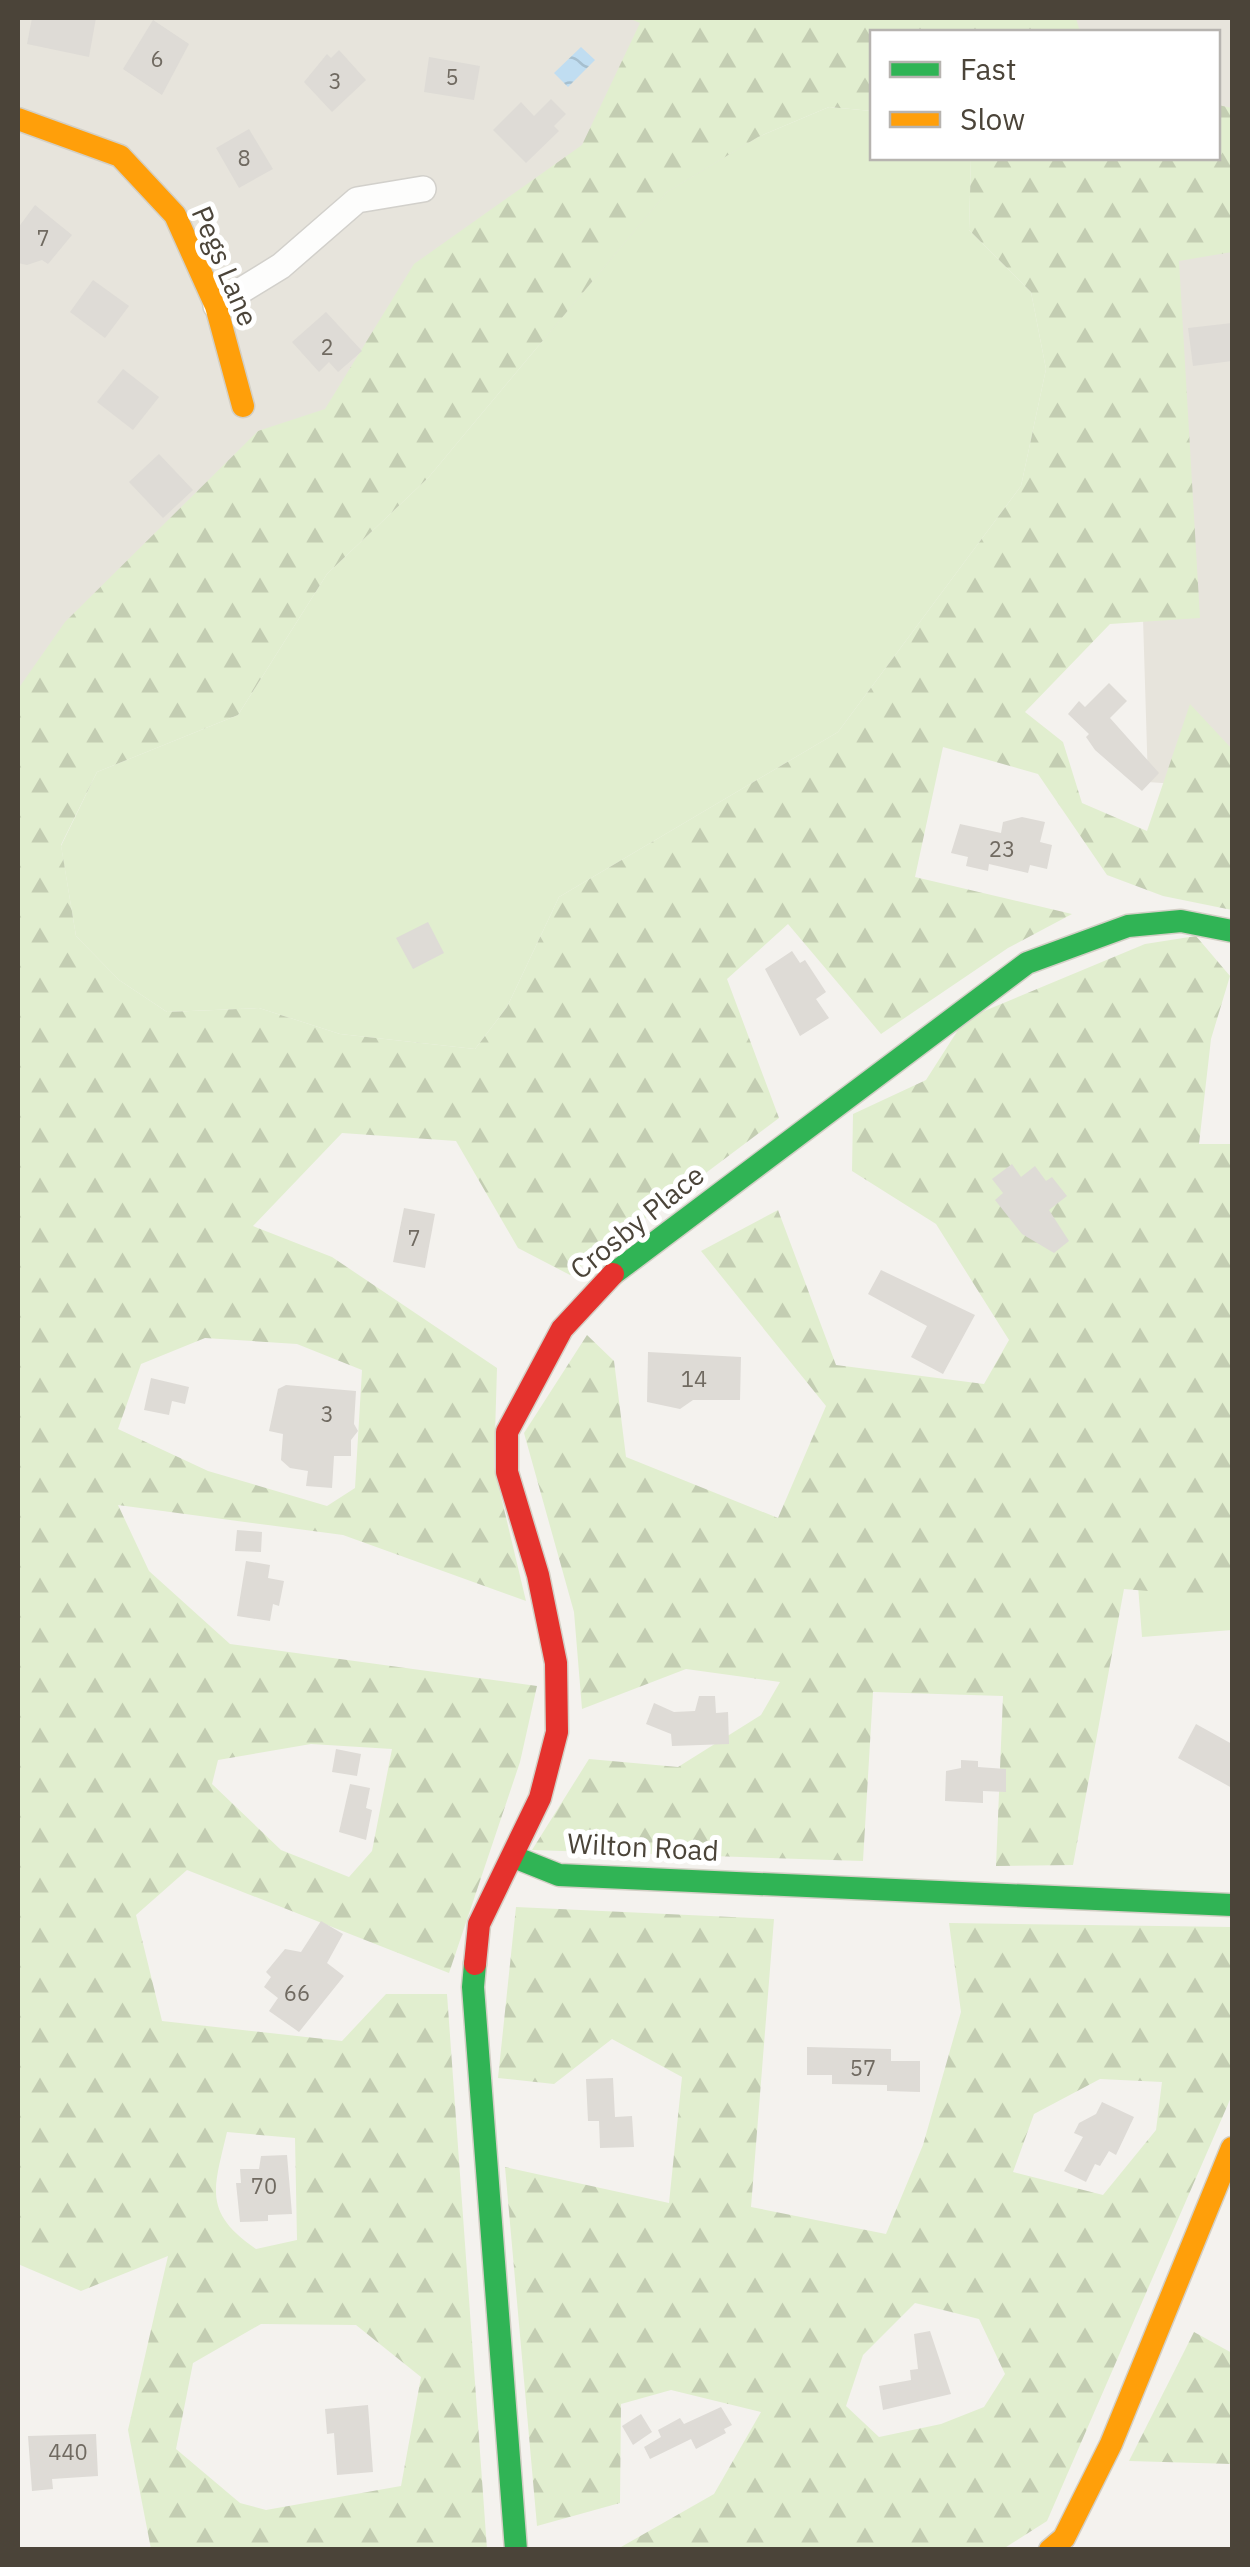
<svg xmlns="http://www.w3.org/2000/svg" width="1250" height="2567" font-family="'IBM Plex Sans',sans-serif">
	<defs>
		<pattern id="forest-firs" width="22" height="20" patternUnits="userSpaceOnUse" patternTransform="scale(2.5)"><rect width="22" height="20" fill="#e1eecf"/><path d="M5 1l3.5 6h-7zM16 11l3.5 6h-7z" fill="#c3cdb2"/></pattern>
		<pattern id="water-waves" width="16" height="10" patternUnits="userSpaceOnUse" patternTransform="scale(2.5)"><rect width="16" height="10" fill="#c0ddf1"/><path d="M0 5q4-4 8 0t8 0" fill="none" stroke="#a6bfcf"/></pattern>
	</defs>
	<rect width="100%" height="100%" fill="#f4f2ee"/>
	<polygon fill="#e7e4dc" points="18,18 1232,18 1232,788 1148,782 1129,158 1218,158 1218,32 872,32 18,835"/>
	<g fill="#e1eecf">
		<polygon points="829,107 872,111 872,158 971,158 969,230 1031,292 1046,369 1021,486 838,732 559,897 507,1007 475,1049 340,1034 259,1008 167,1012 119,980 76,936 61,846 97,772 238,715 327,574 428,478 667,192 758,137"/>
		<polygon points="1232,1566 1232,1630 1142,1637 1137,1573"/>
	</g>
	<g fill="url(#forest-firs)" fill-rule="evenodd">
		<path d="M628,18H1076L1080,32H872V111L829,107L758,137L667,192L428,478L327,574L238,715L97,772L61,845L76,936L119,980L167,1012L259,1008L340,1034L475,1049L507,1007L559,897L838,732L1021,486L1046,369L1031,292L969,230L971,158H1218V105L1232,108V252L1179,261L1200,618L1110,624L1025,712L1063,742L1082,803L1147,831L1190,704L1232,749V910L1163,896L1107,875L1038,774L943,747L915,877L1072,914L1008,948L881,1034L788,924L727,979L779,1118L570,1275L518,1248L456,1141L342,1133L253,1226L332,1257L497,1368L494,1467L526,1601L343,1535L118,1505L149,1571L230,1644L537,1686L520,1762L449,1973L187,1870L136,1915L162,2021L342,2041L386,1994H447L487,2549H151L128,2430L168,2256L81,2291L18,2264V689L65,622L258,431L325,409L414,264L582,145L640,23ZM205,1338L297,1344L362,1370L355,1488L327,1506L208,1471L118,1429L141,1364ZM311,1744L392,1749L372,1851L349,1877L281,1850L212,1784L218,1760ZM227,2132L295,2138L297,2240L256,2249C202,2212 214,2188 227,2132ZM261,2324L356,2325L421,2377L401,2486L266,2510L240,2503L176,2449L193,2363Z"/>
		<polygon points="1196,936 1230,976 1211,1039 1199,1144 1232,1144 1232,1598 1124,1589 1073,1865 996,1866 1003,1696 873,1692 863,1861 532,1850 589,1759 678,1767 761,1715 780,1682 686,1669 582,1709 574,1612 524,1433 587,1335 614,1361 626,1457 778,1518 826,1406 701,1251 778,1210 836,1365 984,1384 1009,1340 936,1224 852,1171 853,1114 926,1080 965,1019 1145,944"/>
		<path d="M516,1907L774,1919L751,2207L886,2234L923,2145L961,2012L949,1923L1232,1927V2095L1047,2521L1003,2549L621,2547L714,2494L761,2412L671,2390L621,2404L620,2503L537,2526L505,2167L669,2203L682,2077L612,2039L554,2084L498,2078ZM1100,2079L1162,2082L1156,2130L1103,2195L1013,2172L1034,2114ZM915,2303L979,2319L1005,2374L984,2407L941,2424L879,2437L846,2406L863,2355Z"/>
		<polygon points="1194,2332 1232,2353 1232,2464 1129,2461"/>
	</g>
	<polygon fill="url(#water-waves)" points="581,47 595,60 568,87 554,73"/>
	<g fill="#dedbd6">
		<polygon points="32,18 96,18 89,57 27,44"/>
		<polygon points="153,20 189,44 162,95 123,69"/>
		<polygon points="339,50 366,80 332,112 304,82 327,54 331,58"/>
		<polygon points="429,57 480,66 474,100 424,92"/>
		<polygon points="551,99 566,114 554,126 559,131 526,163 493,130 521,102 534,116"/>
		<polygon points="249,129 273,169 239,188 216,148"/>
		<polygon points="35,205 72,235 48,264 42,260 27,265 18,263 18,228"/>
		<polygon points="93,280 129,306 105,338 70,312"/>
		<polygon points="326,312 362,351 338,372 329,362 319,372 292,342"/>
		<polygon points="1232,323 1232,361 1193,366 1188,328"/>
		<polygon points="123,369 159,397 133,430 97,402"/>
		<polygon points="159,454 193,490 163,518 129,482"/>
		<polygon points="1109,683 1127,701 1110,718 1159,773 1142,791 1095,750 1086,737 1089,734 1068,714 1079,701 1085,707"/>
		<polygon points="1022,817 1045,822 1040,842 1052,845 1047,869 1030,865 1028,873 989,864 988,871 966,866 968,857 951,853 960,824 1001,833 1003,822"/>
		<polygon points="428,922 444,953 413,969 396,938"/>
		<polygon points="792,951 800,963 805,960 826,992 816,999 829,1018 800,1036 765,969"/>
		<polygon points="1012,1164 1021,1177 1035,1166 1046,1181 1052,1177 1067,1196 1049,1210 1069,1241 1054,1253 1022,1234 995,1200 1003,1193 992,1179"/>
		<polygon points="404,1208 435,1214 425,1268 393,1262"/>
		<polygon points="881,1270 975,1315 943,1374 911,1357 927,1326 868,1294"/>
		<polygon points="648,1352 741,1357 740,1400 693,1400 680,1409 647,1402"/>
		<polygon points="151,1378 189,1387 185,1404 172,1401 169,1415 144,1410"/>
		<polygon points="286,1385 356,1391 354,1424 358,1431 351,1440 351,1456 334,1456 332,1488 306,1486 308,1471 290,1468 281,1460 283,1434 269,1431 278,1389"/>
		<polygon points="237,1530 262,1532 261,1552 235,1551"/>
		<polygon points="246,1561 270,1565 268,1578 284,1581 279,1606 273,1604 270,1621 237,1616"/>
		<polygon points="699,1696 715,1696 716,1713 728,1712 729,1744 672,1746 671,1734 646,1724 654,1703 674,1712 695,1711"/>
		<polygon points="1196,1724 1232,1744 1232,1788 1178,1758"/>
		<polygon points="336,1749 361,1754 357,1776 332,1772"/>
		<polygon points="961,1760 978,1761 978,1767 1006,1769 1006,1792 983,1791 983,1803 945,1801 946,1771 961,1768"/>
		<polygon points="350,1784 370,1788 366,1808 372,1810 366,1840 339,1832"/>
		<polygon points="321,1921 343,1934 327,1963 344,1976 299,2032 269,2011 278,1998 264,1987 271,1977 266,1972 285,1949 301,1952"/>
		<polygon points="807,2047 891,2049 891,2061 920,2061 920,2092 887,2091 887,2085 832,2084 832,2075 807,2075"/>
		<polygon points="613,2078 615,2117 632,2116 634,2147 600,2148 599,2121 588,2121 586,2079"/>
		<polygon points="1102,2102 1134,2117 1116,2155 1109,2151 1100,2166 1095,2164 1086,2182 1064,2171 1083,2137 1074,2133 1079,2123 1096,2114"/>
		<polygon points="287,2155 292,2214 268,2215 268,2221 240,2222 236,2183 241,2183 240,2169 259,2169 261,2156"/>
		<polygon points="930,2331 951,2394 883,2410 879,2386 911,2380 910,2370 918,2369 914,2334"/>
		<polygon points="368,2405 373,2472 337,2475 334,2433 327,2434 325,2409"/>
		<polygon points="721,2407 732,2425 724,2429 726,2433 696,2449 691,2439 650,2459 644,2447 661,2437 658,2430 680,2418 684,2424"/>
		<polygon points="641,2414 652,2432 633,2445 622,2426"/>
		<polygon points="96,2434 98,2476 52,2479 53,2489 32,2491 28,2436"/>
	</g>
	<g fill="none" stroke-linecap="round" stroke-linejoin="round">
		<defs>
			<polyline id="street" points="216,306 281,266 357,200 423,189"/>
			<g id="fast">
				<polyline points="613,1274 1027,963 1128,926 1181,921 1232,931"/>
				<polyline points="514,1857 559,1875 1232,1905"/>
				<polyline points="475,1964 473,1987 516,2550"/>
			</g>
			<g id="slow">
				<polyline points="18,119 120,156 175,215 216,306 243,406"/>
				<polyline points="1050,2550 1064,2538 1111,2444 1232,2148"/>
			</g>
			<polyline id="jam" points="475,1964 479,1924 540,1798 557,1732 556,1663 538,1575 507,1472 507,1432 562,1329 613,1274"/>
		</defs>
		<use href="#street" stroke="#d2d0cb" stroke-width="28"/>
		<use href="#fast" stroke="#d3cfc5" stroke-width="25"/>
		<use href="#slow" stroke="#d3cfc5" stroke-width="25"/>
		<use href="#jam" stroke="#d3cfc5" stroke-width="25"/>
		<use href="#street" stroke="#fdfdfc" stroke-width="25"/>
		<use href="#fast" stroke="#30b455" stroke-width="22"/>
		<use href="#slow" stroke="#ff9f0a" stroke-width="22"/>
		<use href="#jam" stroke="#e5322d" stroke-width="22"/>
	</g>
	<g text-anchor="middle" stroke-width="10" stroke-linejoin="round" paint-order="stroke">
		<g font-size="22" fill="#706a61">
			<text x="157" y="67">6</text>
			<text x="452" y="85">5</text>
			<text x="335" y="89">3</text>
			<text x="244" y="166">8</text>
			<text x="43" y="246">7</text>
			<text x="327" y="355">2</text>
			<text x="1002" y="857">23</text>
			<text x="414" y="1246">7</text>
			<text x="694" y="1387">14</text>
			<text x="327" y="1422">3</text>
			<text x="297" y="2001">66</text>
			<text x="863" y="2076">57</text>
			<text x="264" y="2194">70</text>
			<text x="68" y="2460">440</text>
		</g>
		<g font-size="28" fill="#4b4439" stroke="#fff">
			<text transform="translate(225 266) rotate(67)" y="10">Pegs Lane</text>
			<text transform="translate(637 1222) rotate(-39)" y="10">Crosby Place</text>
			<text transform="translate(643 1847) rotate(3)" y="10">Wilton Road</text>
		</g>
	</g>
	<rect width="1250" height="2567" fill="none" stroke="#4b4439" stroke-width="40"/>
	<rect x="870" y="30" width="350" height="130" fill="#ffffff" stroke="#b7b4b0" stroke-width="2.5"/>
	<rect x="890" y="62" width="50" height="15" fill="#30b455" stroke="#b7b4b0" stroke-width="2.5"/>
	<text x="960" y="80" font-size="30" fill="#4b4439">Fast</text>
	<rect x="890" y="112" width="50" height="15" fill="#ff9f0a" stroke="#b7b4b0" stroke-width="2.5"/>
	<text x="960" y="130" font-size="30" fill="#4b4439">Slow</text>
</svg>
